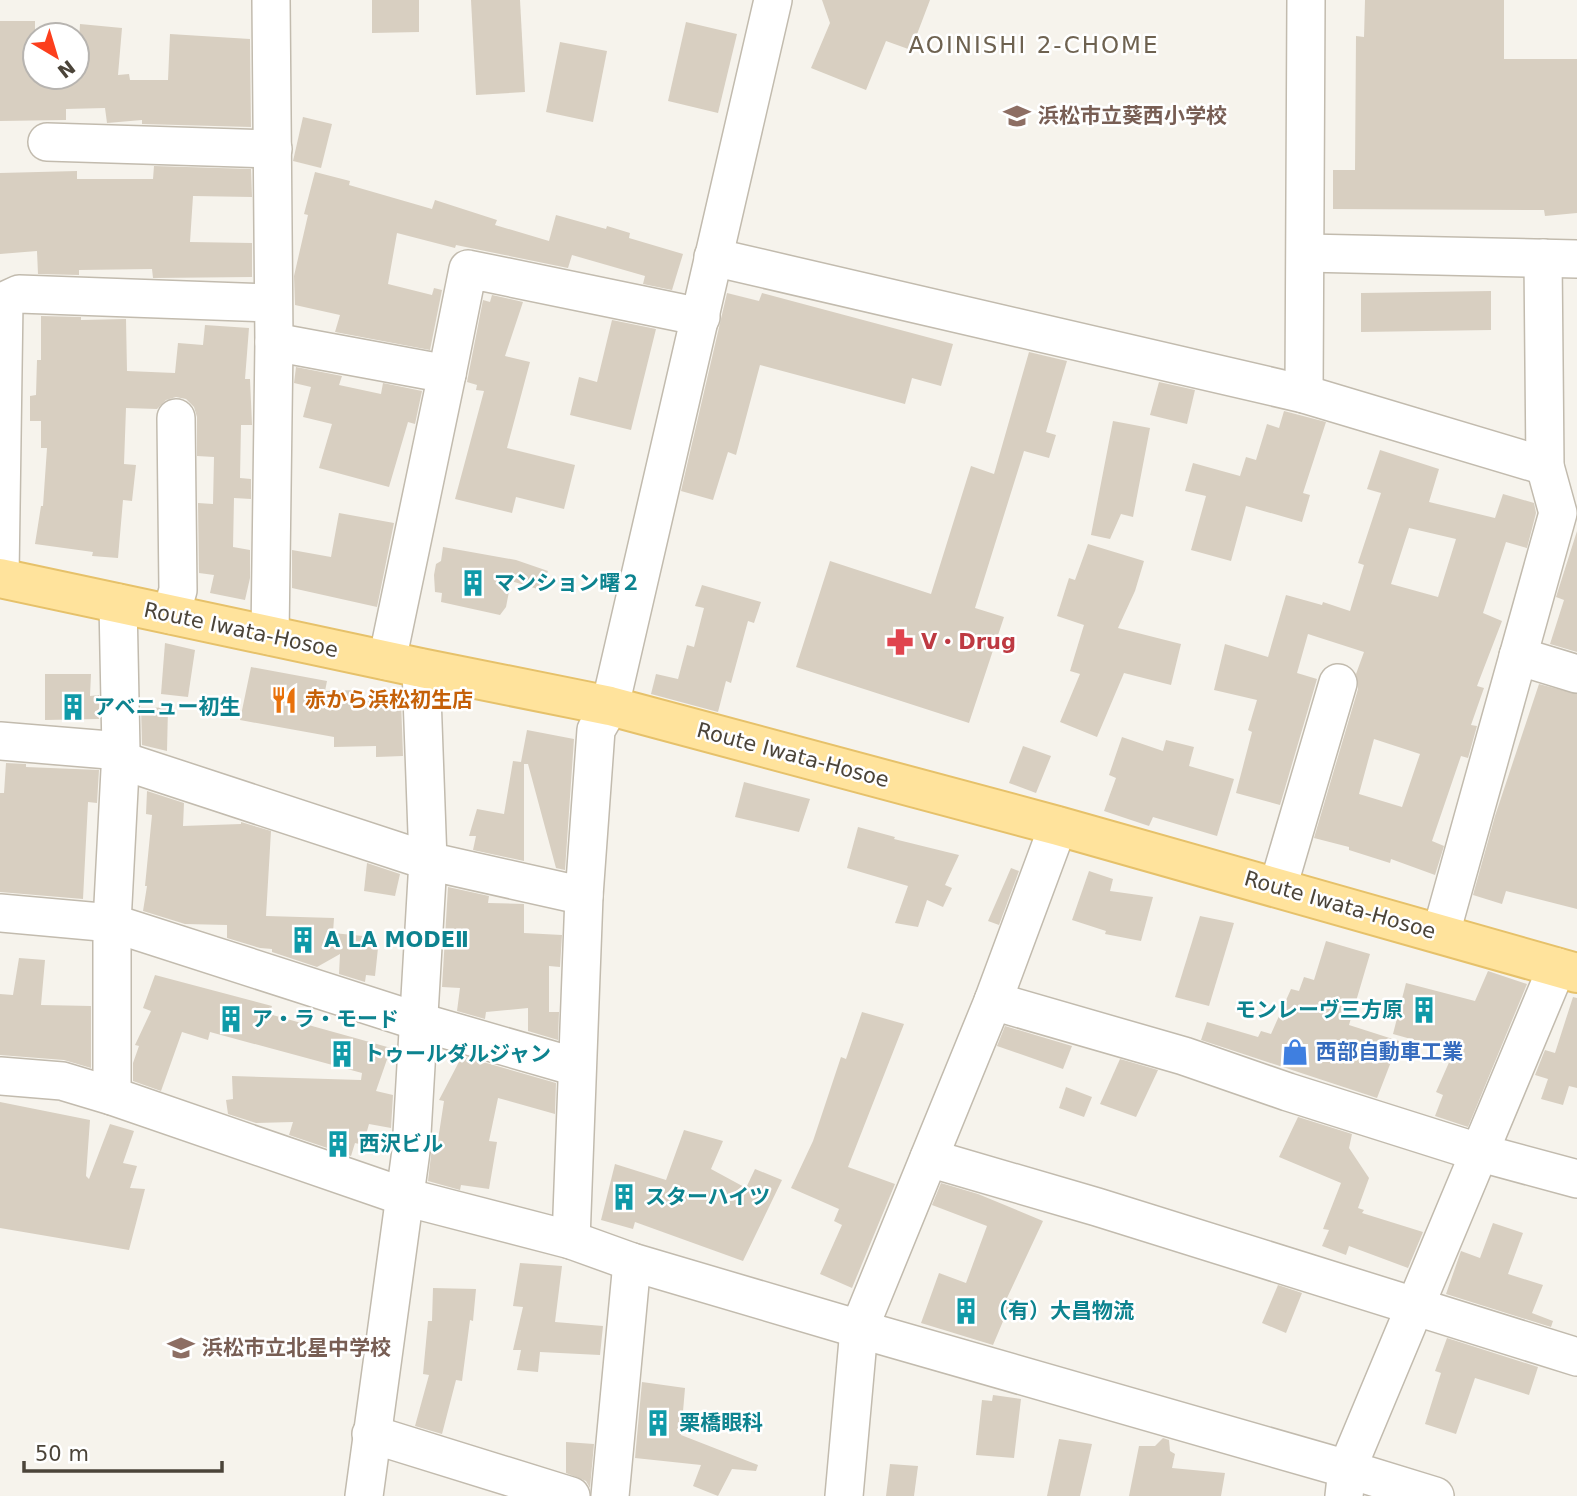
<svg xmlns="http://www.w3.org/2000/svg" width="1577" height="1496" font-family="'DejaVu Sans','Noto Sans JP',sans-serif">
	<rect width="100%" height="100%" fill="#f6f3ec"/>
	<g fill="#d8cfc1" fill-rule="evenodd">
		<polygon points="372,0 419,0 419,32 372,33"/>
		<polygon points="471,0 520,0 525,92 476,95"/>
		<polygon points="822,0 930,0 911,50 886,41 866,90 811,68 830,23"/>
		<polygon points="1365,0 1504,0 1504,59 1577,59 1577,213 1545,216 1544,210 1333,209 1333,170 1355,170 1356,36 1364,37"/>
		<polygon points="0,21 35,21 35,77 77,77 80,24 122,28 118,75 129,74 130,80 168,80 170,34 250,39 251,127 142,124 142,120 107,123 105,108 66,109 66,120 0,121"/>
		<polygon points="686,22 737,34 718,113 668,101"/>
		<polygon points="560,42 607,51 593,122 546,112"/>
		<polygon points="303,117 332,124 321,168 293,161"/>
		<polygon points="154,166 251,169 252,197 193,196 190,242 252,243 252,277 153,278 152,269 79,270 79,275 38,274 37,251 0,254 0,173 77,171 77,179 153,179"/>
		<polygon points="315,172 350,181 349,185 432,209 435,200 497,220 495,225 549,241 556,215 606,229 607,226 630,233 629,238 683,254 672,290 643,284 645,276 572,255 568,268 456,245 455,248 397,233 388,284 432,295 434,288 442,290 430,350 335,332 340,315 295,305 294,276 308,215 304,214"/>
		<polygon points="1491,291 1491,330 1361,332 1361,293"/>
		<polygon points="727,293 759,301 762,293 953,344 941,386 912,378 905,404 760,365 736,455 728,452 713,500 681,491"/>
		<polygon points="492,295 523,302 505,356 530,362 507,448 575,465 564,509 516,497 512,513 455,499 484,391 476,390 477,385 467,382 483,300 490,302"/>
		<polygon points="41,316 81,317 81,320 126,319 127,371 175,373 178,343 203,345 205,325 249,328 245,379 250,379 252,425 241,425 240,478 251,479 251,499 234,498 233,547 250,550 250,578 245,600 210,593 214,575 199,573 198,503 213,504 214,457 197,456 197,417 194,407 186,399 176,397 166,400 157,409 126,408 124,464 136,465 132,501 123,500 118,558 92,556 93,552 35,544 41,506 43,506 47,448 41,448 41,421 30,421 30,396 36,395 37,360 41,360"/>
		<polygon points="612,320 656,329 631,430 570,415 579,377 597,382"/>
		<polygon points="1029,352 1067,361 1046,432 1056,435 1049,458 1024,451 975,608 1004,617 969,723 796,667 830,561 931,594 971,466 994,474"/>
		<polygon points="296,367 342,376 339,385 381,394 383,383 422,391 415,424 408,422 389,487 319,468 332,424 303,417 311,387 294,383"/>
		<polygon points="1159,382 1195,390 1187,424 1150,415"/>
		<polygon points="1284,411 1326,422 1303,493 1310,495 1302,522 1246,506 1231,561 1191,550 1206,496 1185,491 1193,463 1240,476 1246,457 1256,460 1267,424 1279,428"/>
		<polygon points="1113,421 1150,428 1133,517 1121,514 1110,539 1091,535"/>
		<path d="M1380,450L1439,469L1429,502L1495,518L1503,494L1534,503L1536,513L1527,548L1506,542L1483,613L1502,621L1477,686L1484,688L1471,725L1477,726L1468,758L1461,756L1432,841L1444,846L1435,875L1391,859L1390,863L1349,850V847L1314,838L1358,689L1356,674L1364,652L1308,634L1297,673L1317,679L1280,805L1236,793L1252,732L1248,730L1257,700L1214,690L1225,644L1268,657L1286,595L1322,605L1323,602L1350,611L1364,565L1358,563L1381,493L1367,489ZM1409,528L1456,539L1438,597L1391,584ZM1374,739L1420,754L1402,807L1359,794Z"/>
		<polygon points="339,513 394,523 377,607 292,588 292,550 331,557"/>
		<polygon points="1577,531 1577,652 1550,644 1564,600 1556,597"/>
		<polygon points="1088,544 1144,561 1135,591 1118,628 1181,644 1171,685 1124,673 1097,737 1060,722 1080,674 1070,671 1084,625 1057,616 1069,578 1075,580"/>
		<polygon points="443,547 516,560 548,571 541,590 511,581 506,607 500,615 441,602 442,593 435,592 434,575 436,564 441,561"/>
		<polygon points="702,585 761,602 754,623 748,621 731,683 726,681 718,712 651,694 656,674 678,679 687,645 694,647 704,608 695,606"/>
		<polygon points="165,643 195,650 188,697 161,694"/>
		<polygon points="251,667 327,681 325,691 357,690 358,701 401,701 403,756 376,757 376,746 334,747 334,737 240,720"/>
		<polygon points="45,674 91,674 90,696 99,695 99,719 45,720"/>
		<polygon points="1539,684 1577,694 1577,909 1506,891 1502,904 1473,895 1495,816"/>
		<polygon points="141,707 168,708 167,751 142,745"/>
		<polygon points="527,730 574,739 565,870 556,868 528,764 524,764 524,861 473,850 476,836 469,836 477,809 504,814 513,761 521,762"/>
		<polygon points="1122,737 1163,751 1166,740 1194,747 1189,766 1234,779 1217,836 1153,817 1149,826 1104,811 1116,778 1109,775"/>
		<polygon points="1023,746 1051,756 1036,793 1009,783"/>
		<polygon points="6,763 26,764 26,767 99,770 97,803 88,802 83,899 0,892 0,793 4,793"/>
		<polygon points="744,782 810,799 799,832 735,817"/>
		<polygon points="147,791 184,803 183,826 241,824 241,822 271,831 266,916 334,918 333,933 373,937 368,939 367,947 378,948 375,976 366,975 365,982 339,974 340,954 317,967 272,952 272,949 260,948 227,938 227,925 185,924 143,911 147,886 145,886 152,815 146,814"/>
		<polygon points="858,827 895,837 894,839 959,855 945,885 952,888 943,907 927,900 918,927 895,923 908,886 847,868"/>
		<polygon points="367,863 400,874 395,896 364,891"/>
		<polygon points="1011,868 1019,871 999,925 988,921"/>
		<polygon points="1089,871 1113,879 1110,891 1153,897 1141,941 1105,934 1106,931 1072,920"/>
		<polygon points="448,887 489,896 488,903 524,904 524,933 562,935 560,967 549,966 549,1012 559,1012 558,1040 528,1031 528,1008 486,1012 485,1019 457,1011 460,988 442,987"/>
		<polygon points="1200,916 1234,923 1209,1006 1175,997"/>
		<polygon points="1326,941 1370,954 1349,1025 1399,1041 1377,1098 1201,1040 1207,1022 1258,1037 1261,1031 1271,1034 1291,989 1299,991 1304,977 1314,980"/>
		<polygon points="19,958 45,960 41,1005 91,1006 91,1068 64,1060 0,1055 0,994 13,995"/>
		<polygon points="1488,971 1527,984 1468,1127 1435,1116 1443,1095 1436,1092 1454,1051 1393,1034 1406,983 1475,1001"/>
		<polygon points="155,975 272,1006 269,1014 391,1048 376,1091 393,1095 391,1128 369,1124 363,1145 355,1143 351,1156 289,1135 293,1122 256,1123 228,1114 226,1100 233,1099 232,1076 361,1080 362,1073 210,1032 208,1040 182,1032 161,1091 133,1081 133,1063 139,1046 135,1045 151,1011 143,1008"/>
		<polygon points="1573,997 1577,998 1577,1088 1569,1086 1563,1105 1541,1099 1548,1079 1535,1075 1545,1050 1555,1053"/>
		<polygon points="862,1012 904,1024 848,1167 895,1184 852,1288 820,1274 842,1225 834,1221 839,1209 791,1188 813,1141 841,1057 846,1059"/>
		<polygon points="1005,1026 1072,1046 1063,1069 997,1046"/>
		<polygon points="462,1056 556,1083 555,1114 498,1098 489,1141 497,1142 489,1189 461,1185 460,1190 428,1181 433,1139 438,1140 444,1101 439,1100"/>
		<polygon points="1120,1059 1158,1070 1136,1117 1100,1104"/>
		<polygon points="1066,1087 1092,1097 1084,1117 1059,1108"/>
		<polygon points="0,1102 90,1120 86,1176 89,1179 110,1124 134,1131 123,1163 137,1166 130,1188 145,1189 129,1250 0,1228"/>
		<polygon points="1298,1117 1352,1134 1349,1148 1369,1178 1358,1208 1364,1210 1362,1213 1423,1232 1408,1268 1349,1246 1346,1255 1322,1246 1329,1230 1323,1229 1341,1183 1279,1157"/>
		<polygon points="684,1130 723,1141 711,1169 746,1188 755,1169 782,1180 743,1261 635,1222 633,1229 601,1220 615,1164 666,1180"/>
		<polygon points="941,1183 978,1194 1043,1221 1007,1298 1012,1300 993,1345 921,1323 939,1273 966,1283 987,1226 932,1205"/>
		<polygon points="1493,1223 1523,1233 1508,1274 1543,1285 1532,1313 1553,1321 1551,1327 1446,1294 1461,1251 1480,1258"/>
		<polygon points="520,1263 562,1266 555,1322 603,1326 600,1355 540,1352 538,1372 517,1370 521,1350 513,1350 523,1307 513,1306"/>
		<polygon points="1278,1285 1302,1293 1286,1333 1262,1323"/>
		<polygon points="433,1288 476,1289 473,1321 470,1320 462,1381 456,1380 442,1434 415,1426 429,1375 423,1374 428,1321 432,1321"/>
		<polygon points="1447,1338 1538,1367 1529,1395 1475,1378 1456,1434 1425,1424 1441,1373 1435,1371"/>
		<polygon points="642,1382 685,1388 681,1435 758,1465 756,1471 732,1469 718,1496 693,1486 701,1465 635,1458"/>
		<polygon points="993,1395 1021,1399 1014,1458 976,1455 982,1400 992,1401"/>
		<polygon points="1163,1438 1169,1440 1170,1451 1175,1454 1172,1468 1225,1473 1221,1496 1129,1496 1139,1446 1155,1446"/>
		<polygon points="1059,1439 1092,1444 1080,1496 1047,1496"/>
		<polygon points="566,1442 594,1444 590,1488 586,1481 566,1473"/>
		<polygon points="890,1464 918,1466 914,1496 886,1496"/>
	</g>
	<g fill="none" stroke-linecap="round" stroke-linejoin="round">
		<defs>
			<g id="minor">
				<polyline points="47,142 273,149"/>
				<polyline points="1306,253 1577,259"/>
				<polyline points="713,257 1304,394 1545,466"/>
				<polyline points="274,342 447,374 468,269 701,317"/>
				<polyline points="1304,394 1306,0"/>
				<polyline points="0,576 4,301 19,294 273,303"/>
				<polyline points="171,615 178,590 176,418"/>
				<polyline points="270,636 274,342 271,0"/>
				<polyline points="1518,656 1577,674"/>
				<polyline points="387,661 447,374"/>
				<polyline points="0,741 121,751"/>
				<polyline points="120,760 428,861 584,896"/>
				<polyline points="1278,887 1338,683"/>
				<polyline points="0,913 112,923 420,1022 576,1067"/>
				<polyline points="1441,933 1558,513 1545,466 1543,258"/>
				<polyline points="993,1001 1184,1056 1288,1092 1481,1153 1577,1179"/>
				<polyline points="0,1076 62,1081 112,1096 405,1197 571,1240 632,1262 859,1329 1347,1469 1435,1496"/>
				<polyline points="112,1096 112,923 121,751 118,603"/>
				<polyline points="929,1158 1097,1207 1577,1357"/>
				<polyline points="571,1240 584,896 596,730 610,706 773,0"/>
				<polyline points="371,1434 571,1496"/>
				<polyline points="364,1496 411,1151 428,861 421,668"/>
				<polyline points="610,1496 632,1262"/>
				<polyline points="844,1496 859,1329 993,1001 1058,826"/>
				<path d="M1344,1496L1347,1469C1416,1301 1488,1135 1557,967"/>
			</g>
			<polyline id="major" points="0,578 421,668 610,706 1058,826 1577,973"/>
		</defs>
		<use href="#minor" stroke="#c2bbae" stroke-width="40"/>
		<use href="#major" stroke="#e6c16a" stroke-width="42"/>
		<use href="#minor" stroke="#fff" stroke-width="37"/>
		<use href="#major" stroke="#ffe39c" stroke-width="38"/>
	</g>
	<defs>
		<symbol id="school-bare" viewBox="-9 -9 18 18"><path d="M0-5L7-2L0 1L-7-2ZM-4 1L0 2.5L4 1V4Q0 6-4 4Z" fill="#8d6e63" stroke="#fff" stroke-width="2.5" paint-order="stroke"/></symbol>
		<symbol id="building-bare" viewBox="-9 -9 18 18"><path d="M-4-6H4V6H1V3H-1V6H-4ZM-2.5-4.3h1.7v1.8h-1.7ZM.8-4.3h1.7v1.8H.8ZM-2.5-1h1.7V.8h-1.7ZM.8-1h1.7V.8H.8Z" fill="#0f9aa8" stroke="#fff" stroke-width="2.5" paint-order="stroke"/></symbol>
		<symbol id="pharmacy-bare" viewBox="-9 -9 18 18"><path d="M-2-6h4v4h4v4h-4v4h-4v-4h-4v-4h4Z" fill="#e0444e" stroke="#fff" stroke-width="2.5" paint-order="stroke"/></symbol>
		<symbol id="restaurant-bare" viewBox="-9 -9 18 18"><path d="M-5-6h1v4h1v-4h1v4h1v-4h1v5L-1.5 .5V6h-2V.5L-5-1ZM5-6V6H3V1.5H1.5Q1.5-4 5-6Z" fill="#e8710a" stroke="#fff" stroke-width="2.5" paint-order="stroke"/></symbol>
		<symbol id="shop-bare" viewBox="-9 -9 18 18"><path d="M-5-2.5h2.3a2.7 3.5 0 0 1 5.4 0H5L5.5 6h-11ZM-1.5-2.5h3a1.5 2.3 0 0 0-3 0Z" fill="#3f7fe0" stroke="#fff" stroke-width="2.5" paint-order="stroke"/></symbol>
	</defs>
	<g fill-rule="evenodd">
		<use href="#school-bare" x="998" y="97" width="38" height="38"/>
		<use href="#building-bare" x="454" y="564" width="38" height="38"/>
		<use href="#pharmacy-bare" x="881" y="623" width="38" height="38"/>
		<use href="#restaurant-bare" x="265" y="681" width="38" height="38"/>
		<use href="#building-bare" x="54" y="688" width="38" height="38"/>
		<use href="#building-bare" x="284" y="921" width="38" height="38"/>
		<use href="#building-bare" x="1405" y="991" width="38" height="38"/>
		<use href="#building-bare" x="212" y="1000" width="38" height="38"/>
		<use href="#shop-bare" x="1276" y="1033" width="38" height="38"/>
		<use href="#building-bare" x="323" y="1035" width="38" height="38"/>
		<use href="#building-bare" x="319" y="1125" width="38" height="38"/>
		<use href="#building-bare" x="605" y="1178" width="38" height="38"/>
		<use href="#building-bare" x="947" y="1292" width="38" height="38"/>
		<use href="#school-bare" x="162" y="1329" width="38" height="38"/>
		<use href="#building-bare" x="639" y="1404" width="38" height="38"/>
	</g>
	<g text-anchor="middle" stroke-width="5" stroke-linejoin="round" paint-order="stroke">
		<g font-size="21" font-weight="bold" fill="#785e54" stroke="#fff" text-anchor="start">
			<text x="1038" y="123">浜松市立葵西小学校</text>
			<text x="202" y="1355">浜松市立北星中学校</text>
		</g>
		<g font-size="21" font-weight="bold" fill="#0d838f" stroke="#fff" text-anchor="start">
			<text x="494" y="590">マンション曙２</text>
			<text x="94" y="714">アベニュー初生</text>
			<text x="324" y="947">A LA MODEⅡ</text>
			<text x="1403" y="1017" text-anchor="end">モンレーヴ三方原</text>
			<text x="252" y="1026">ア・ラ・モード</text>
			<text x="363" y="1061">トゥールダルジャン</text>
			<text x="359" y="1151">西沢ビル</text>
			<text x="645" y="1204">スターハイツ</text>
			<text x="987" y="1318">（有）大昌物流</text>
			<text x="679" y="1430">栗橋眼科</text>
		</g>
		<g font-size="21" fill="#4b4439" stroke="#fff">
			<text transform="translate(241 630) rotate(12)" y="7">Route Iwata-Hosoe</text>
			<text transform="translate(793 755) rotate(15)" y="7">Route Iwata-Hosoe</text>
			<text transform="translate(1340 905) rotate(16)" y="7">Route Iwata-Hosoe</text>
		</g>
		<g font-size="21" font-weight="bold" fill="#be3a42" stroke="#fff" text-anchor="start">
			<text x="921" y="649">V・Drug</text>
		</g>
		<g font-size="21" font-weight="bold" fill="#c56008" stroke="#fff" text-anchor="start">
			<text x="305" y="707">赤から浜松初生店</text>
		</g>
		<g font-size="21" font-weight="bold" fill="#366cbe" stroke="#fff" text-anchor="start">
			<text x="1316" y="1059">西部自動車工業</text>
		</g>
		<g font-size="23" letter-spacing="2" fill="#6e6250" stroke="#fff">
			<text x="1034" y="53">AOINISHI 2-CHOME</text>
		</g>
	</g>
	<g transform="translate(56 56) rotate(142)"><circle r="33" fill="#ffffff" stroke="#b7b4b0" stroke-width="2"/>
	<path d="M0-5L12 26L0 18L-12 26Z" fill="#fc3f1d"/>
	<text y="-10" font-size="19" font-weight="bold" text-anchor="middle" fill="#4b4439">N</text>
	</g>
	<path d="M24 1461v10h198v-10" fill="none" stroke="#4b4439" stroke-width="3.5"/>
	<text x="35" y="1461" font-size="21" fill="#4b4439" stroke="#ffffff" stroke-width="5" paint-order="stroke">50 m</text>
</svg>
